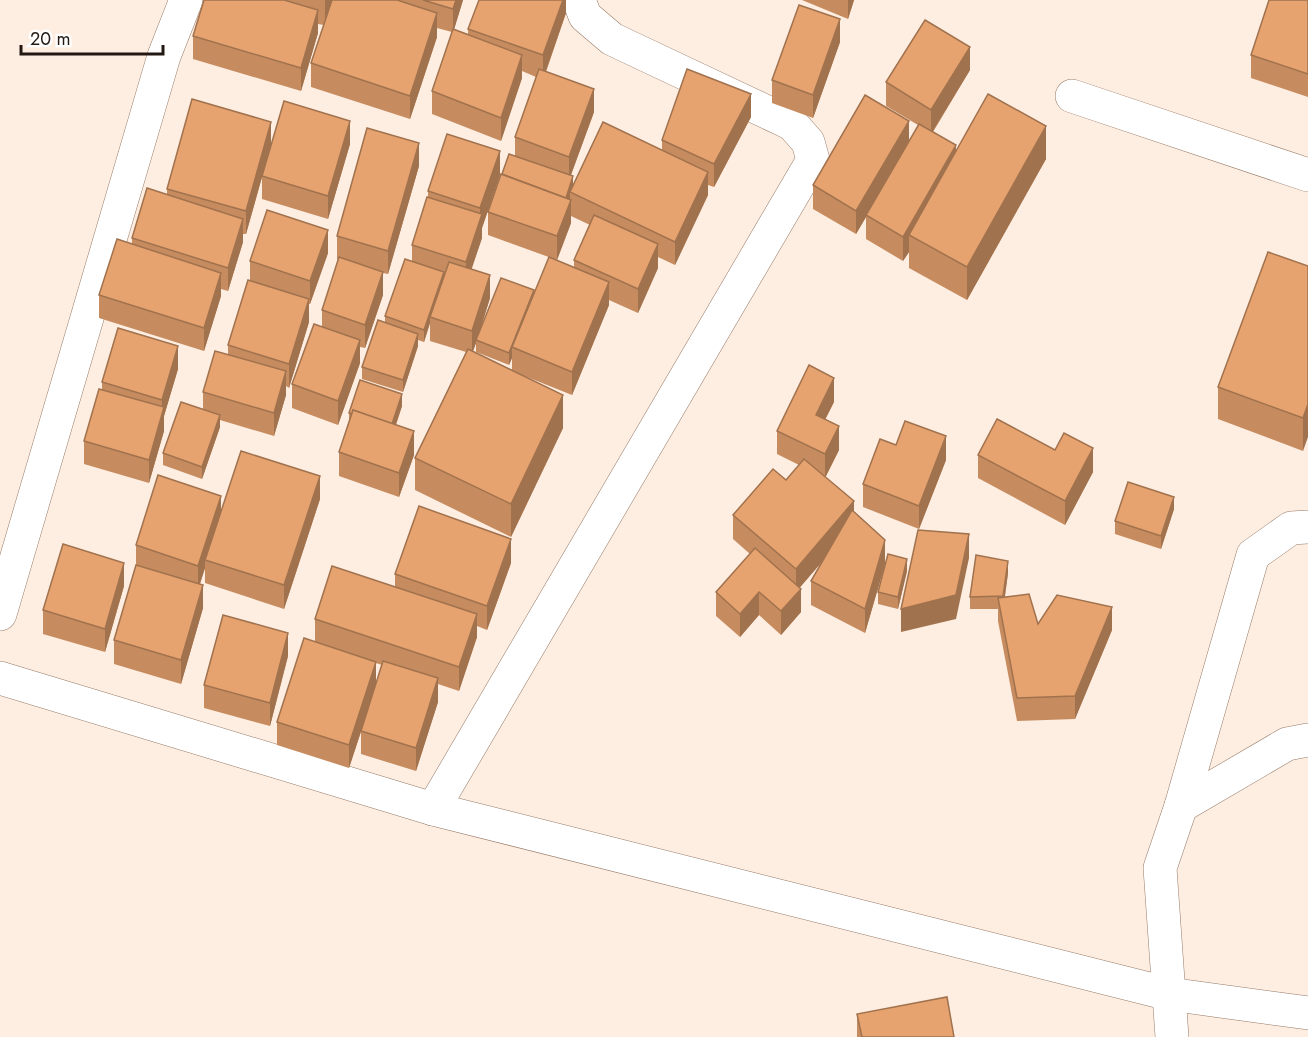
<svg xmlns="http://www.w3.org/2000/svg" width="1308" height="1037" font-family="Jost,sans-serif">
	<rect width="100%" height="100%" fill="#feede1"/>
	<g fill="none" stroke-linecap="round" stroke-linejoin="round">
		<defs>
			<g id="minor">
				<path d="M1072 96 1308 175"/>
				<path d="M0 614 164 56 186 0"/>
				<path d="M0 678 433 809 1169 994 1308 1013"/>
				<path d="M1181 806 1253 555 1291 528 1308 527"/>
				<path d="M433 809 813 160 808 142 792 124 612 39 585 16 579 0"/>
				<path d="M1172 1037 1160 868 1181 806 1287 744 1308 740"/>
			</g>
		</defs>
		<use href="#minor" stroke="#967c69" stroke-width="34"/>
		<use href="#minor" stroke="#fff" stroke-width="33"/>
	</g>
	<g fill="#c68c5f" fill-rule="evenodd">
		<path d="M204 0H463L454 29 468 34V29L566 0V13L546 72 594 112 571 175 573 185 662 150V140L751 117 714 187 708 185V195L675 265 658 257V268L638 313 609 300V305L572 395 522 375 563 428 511 537 415 490V458L466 352 430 341V323L424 342 418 340V346L403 392 362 379V367L385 323V316L412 261V245L428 198V191L500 175 482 228V238L471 269 490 298 481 327 574 267V260L590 225 571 216V223L557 260 488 235V212L515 156V137L536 77 522 71V78L501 141 432 114V91L452 32 437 28V37L410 119 311 87V63L324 25 318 24V33L301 91 193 59V36ZM476 343V352L509 365 512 358V370L473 351Z"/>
		<path d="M802 0H854L848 19Z"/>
		<path d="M1308 0V97L1251 78V55Z"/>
		<path d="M840 42 813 118 772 103V80Z"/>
		<path d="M970 70 933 132 956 150 1046 159 967 300 909 268V252L903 261 866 239V217L856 234 813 209V185L909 141 918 125 886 106V82Z"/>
		<path d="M350 144 328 219 262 199V177L246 234H243V242L228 291 221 289V296L204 351 99 318V295L132 244V238L167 194V189L271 145Z"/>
		<path d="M419 166 388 274 383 273V295L365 348 360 347V363L338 425 292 408V384L322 327V310L339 260 337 259V236Z"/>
		<path d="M328 253 310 304H309V322L289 388 286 386V395L274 436 220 420V427L202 479 163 465V453L203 409V392L228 355V345L250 281V261Z"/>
		<path d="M1308 266 1303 451 1218 419V387Z"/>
		<path d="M178 369 164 416V431L149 483 84 464V441L102 390V382Z"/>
		<path d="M834 402 825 419 839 450 825 478 854 512 885 564 865 633 811 605V581L823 560 799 588 801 612 781 635 759 615 740 637 716 616V592L750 554 733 539V515L786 480 799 465 777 454V431Z"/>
		<path d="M402 406 396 425 414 455 399 497 339 476V452L349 421V413Z"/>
		<path d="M896 445 946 460 919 529 863 507V484Z"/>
		<path d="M978 455 1093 472 1065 525 978 478Z"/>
		<path d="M320 499 284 609 205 583V568L200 584 203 608 181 684 114 664V640L136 567V545L221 512Z"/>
		<path d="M1174 509 1161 549 1115 534V521Z"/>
		<path d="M511 563 487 630 477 626V637L459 691 438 684V702L416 771 361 754V732L349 768 277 745V722L315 642V619L395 586V574ZM376 663 382 665 376 684Z"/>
		<path d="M907 571 898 609 878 604V592Z"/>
		<path d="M1008 573 1005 597 1038 624 1112 630 1075 719 1017 721 998 621V609H970V597Z"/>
		<path d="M124 586 105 652 43 634V610Z"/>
		<path d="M288 656 270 726 204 708V685Z"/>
		<path d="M857 1014 954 1037H857Z"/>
	</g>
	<g fill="#a1724e">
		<path d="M325 0H332L325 25Z"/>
		<path d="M456 0H463L453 33V9Z"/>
		<path d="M563 0H566V13L543 79V55Z"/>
		<path d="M848 0H854L848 19Z"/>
		<path d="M318 10V33L301 91V68Z"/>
		<path d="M437 13V37L410 119V96Z"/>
		<path d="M840 19V42L813 118V95Z"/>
		<path d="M970 47V70L931 134V110Z"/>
		<path d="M522 55V78L501 141V118Z"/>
		<path d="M594 89V112L569 180V157Z"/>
		<path d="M751 94V117L714 187V164Z"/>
		<path d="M350 121V144L328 219V196Z"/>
		<path d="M909 121V144L866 215V217L856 234V211Z"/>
		<path d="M271 122V145L246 234V211Z"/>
		<path d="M1046 126V159L967 300V267Z"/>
		<path d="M419 143V166L388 274V251Z"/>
		<path d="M956 145V169L909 235V252L903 261V237Z"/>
		<path d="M500 151V175L482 228V238L466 286V262L480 218V208Z"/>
		<path d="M708 172V195L675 265V242Z"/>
		<path d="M573 176V188L570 192V198L564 214V201Z"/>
		<path d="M571 200V223L557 260V236Z"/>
		<path d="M243 219V242L228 291V268Z"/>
		<path d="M328 230V253L310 304V281Z"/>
		<path d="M658 244V268L638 313V289Z"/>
		<path d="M383 272V295L365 348V325Z"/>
		<path d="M444 272V284L430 317V323L424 342V330Z"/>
		<path d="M221 273V296L204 351V328Z"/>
		<path d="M490 275V298L477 340H476V343L472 354V331Z"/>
		<path d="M609 282V305L572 395V372Z"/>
		<path d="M534 290V303L512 347V358L509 365V353Z"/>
		<path d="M309 299V322L289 388V364Z"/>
		<path d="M418 334V346L403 392V380Z"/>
		<path d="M360 340V363L338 425V401Z"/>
		<path d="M178 346V369L164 416V431L149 483V460L162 415V400Z"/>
		<path d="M286 371V395L274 436V413Z"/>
		<path d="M834 378V402L816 438V415Z"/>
		<path d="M402 394V406L391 439V426Z"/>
		<path d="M563 395V428L511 537V504Z"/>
		<path d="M1308 404V437L1303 451V418Z"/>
		<path d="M220 415V427L202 479V467Z"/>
		<path d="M839 426V450L825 478V454Z"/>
		<path d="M414 431V455L399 497V473Z"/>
		<path d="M946 436V460L919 529V506Z"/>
		<path d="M1093 448V472L1065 525V501Z"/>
		<path d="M320 476V499L284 609V585Z"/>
		<path d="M221 496V519L205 560V568L198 589V566Z"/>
		<path d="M1174 497V509L1161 549V536Z"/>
		<path d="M854 501V525L796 592V569Z"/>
		<path d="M969 534V558L956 619 901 632V609Z"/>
		<path d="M511 539V563L487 630V606Z"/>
		<path d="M885 540V564L865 633V609Z"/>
		<path d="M907 559V571L898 609V597Z"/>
		<path d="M1008 561V573L1003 608V596Z"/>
		<path d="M124 563V586L105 652V629Z"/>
		<path d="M203 585V608L181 684V660Z"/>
		<path d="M801 589V612L781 635V611Z"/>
		<path d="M759 592V615L740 637V614Z"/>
		<path d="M1112 607V630L1075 719V696Z"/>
		<path d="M477 614V637L459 691V667Z"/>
		<path d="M288 633V656L270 726V703Z"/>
		<path d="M376 662V685L349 768V745Z"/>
		<path d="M438 678V702L416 771V748Z"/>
	</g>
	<g fill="#e6a36f" stroke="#a1724e" stroke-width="1.5">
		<path d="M204 0H284L318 10 301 68 193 36Z"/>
		<path d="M332 0H397L437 13 410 96 311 63Z"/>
		<path d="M423 0H456L453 9Z"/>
		<path d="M479 0H563L543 55 468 29Z"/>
		<path d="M1269 0H1308V74L1251 55Z"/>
		<path d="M799 5 840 19 813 95 772 80Z"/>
		<path d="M925 20 970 47 931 110 886 82Z"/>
		<path d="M453 29 522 55 501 118 432 91Z"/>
		<path d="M539 69 594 89 569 157 515 137Z"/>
		<path d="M687 69 751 94 714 164 662 140Z"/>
		<path d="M988 94 1046 126 967 267 909 235Z"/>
		<path d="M865 95 909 121 856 211 813 185Z"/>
		<path d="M192 99 271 122 246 211 167 189Z"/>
		<path d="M284 101 350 121 328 196 262 176Z"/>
		<path d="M603 122 708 172 675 242 570 192Z"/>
		<path d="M919 124 956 145 903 237 866 215Z"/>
		<path d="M367 128 419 143 388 251 337 236Z"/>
		<path d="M447 134 500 151 480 208 428 191Z"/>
		<path d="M509 154 573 176 566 198 502 174Z"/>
		<path d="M501 174 571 200 557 236 488 212Z"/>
		<path d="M147 188 243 219 228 268 132 238Z"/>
		<path d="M427 197 482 214 466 262 412 245Z"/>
		<path d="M267 210 328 230 310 281 250 261Z"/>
		<path d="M594 215 658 244 638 289 574 260Z"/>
		<path d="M117 239 221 273 204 328 99 295Z"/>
		<path d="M1268 252 1308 266V404L1303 418 1218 387Z"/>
		<path d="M339 257 383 272 365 325 322 310Z"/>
		<path d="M549 257 609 282 572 372 512 347Z"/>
		<path d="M405 259 444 272 424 330 385 316Z"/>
		<path d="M449 262 490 275 472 331 430 317Z"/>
		<path d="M501 278 534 290 509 353 476 340Z"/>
		<path d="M248 280 309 299 289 364 228 345Z"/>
		<path d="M378 320 418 334 403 380 362 367Z"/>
		<path d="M314 324 360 340 338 401 292 384Z"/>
		<path d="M118 328 178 346 162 400 102 382Z"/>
		<path d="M468 349 563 395 511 504 415 458Z"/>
		<path d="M215 351 286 371 274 413 203 392Z"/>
		<path d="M809 365 834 378 816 415 839 426 825 454 777 431Z"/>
		<path d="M360 380 402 394 392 424 353 410 352 414 349 413Z"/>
		<path d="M99 389 164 407 149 460 84 441Z"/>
		<path d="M181 402 220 415 202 467 163 453Z"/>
		<path d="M353 410 414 431 399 473 339 452Z"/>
		<path d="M997 419 1055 450 1064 433 1093 448 1065 501 978 455Z"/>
		<path d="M905 421 946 436 919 506 863 484 880 439 896 445Z"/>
		<path d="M241 451 320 476 284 585 205 560Z"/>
		<path d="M804 459 854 501 796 569 733 515 773 469 786 480Z"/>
		<path d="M158 475 221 496 198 566 136 545Z"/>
		<path d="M1128 482 1174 497 1161 536 1115 521Z"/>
		<path d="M419 506 511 539 487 606 395 574Z"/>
		<path d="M852 510 885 540 865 609 811 581Z"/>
		<path d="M918 530 969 534 956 595 901 609Z"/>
		<path d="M63 544 124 563 105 629 43 610Z"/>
		<path d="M755 548 801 589 781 611 759 592 740 614 716 592Z"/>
		<path d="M888 554 907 559 898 597 878 592Z"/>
		<path d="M976 555 1008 561 1003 596 970 597Z"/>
		<path d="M136 565 203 585 181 660 114 640Z"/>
		<path d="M332 566 477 614 459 667 315 619Z"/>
		<path d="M1029 594 1038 624 1057 595 1112 607 1075 696 1017 698 998 598Z"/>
		<path d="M223 615 288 633 270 703 204 685Z"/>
		<path d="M304 638 376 662 349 745 277 722Z"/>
		<path d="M383 661 438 678 416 748 361 731Z"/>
		<path d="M947 997 954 1037H862L857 1014Z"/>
	</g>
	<path d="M21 45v9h142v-9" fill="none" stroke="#231912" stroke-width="3"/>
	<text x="30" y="45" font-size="18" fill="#231912" stroke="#ffffff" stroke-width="4.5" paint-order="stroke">20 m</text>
</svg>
